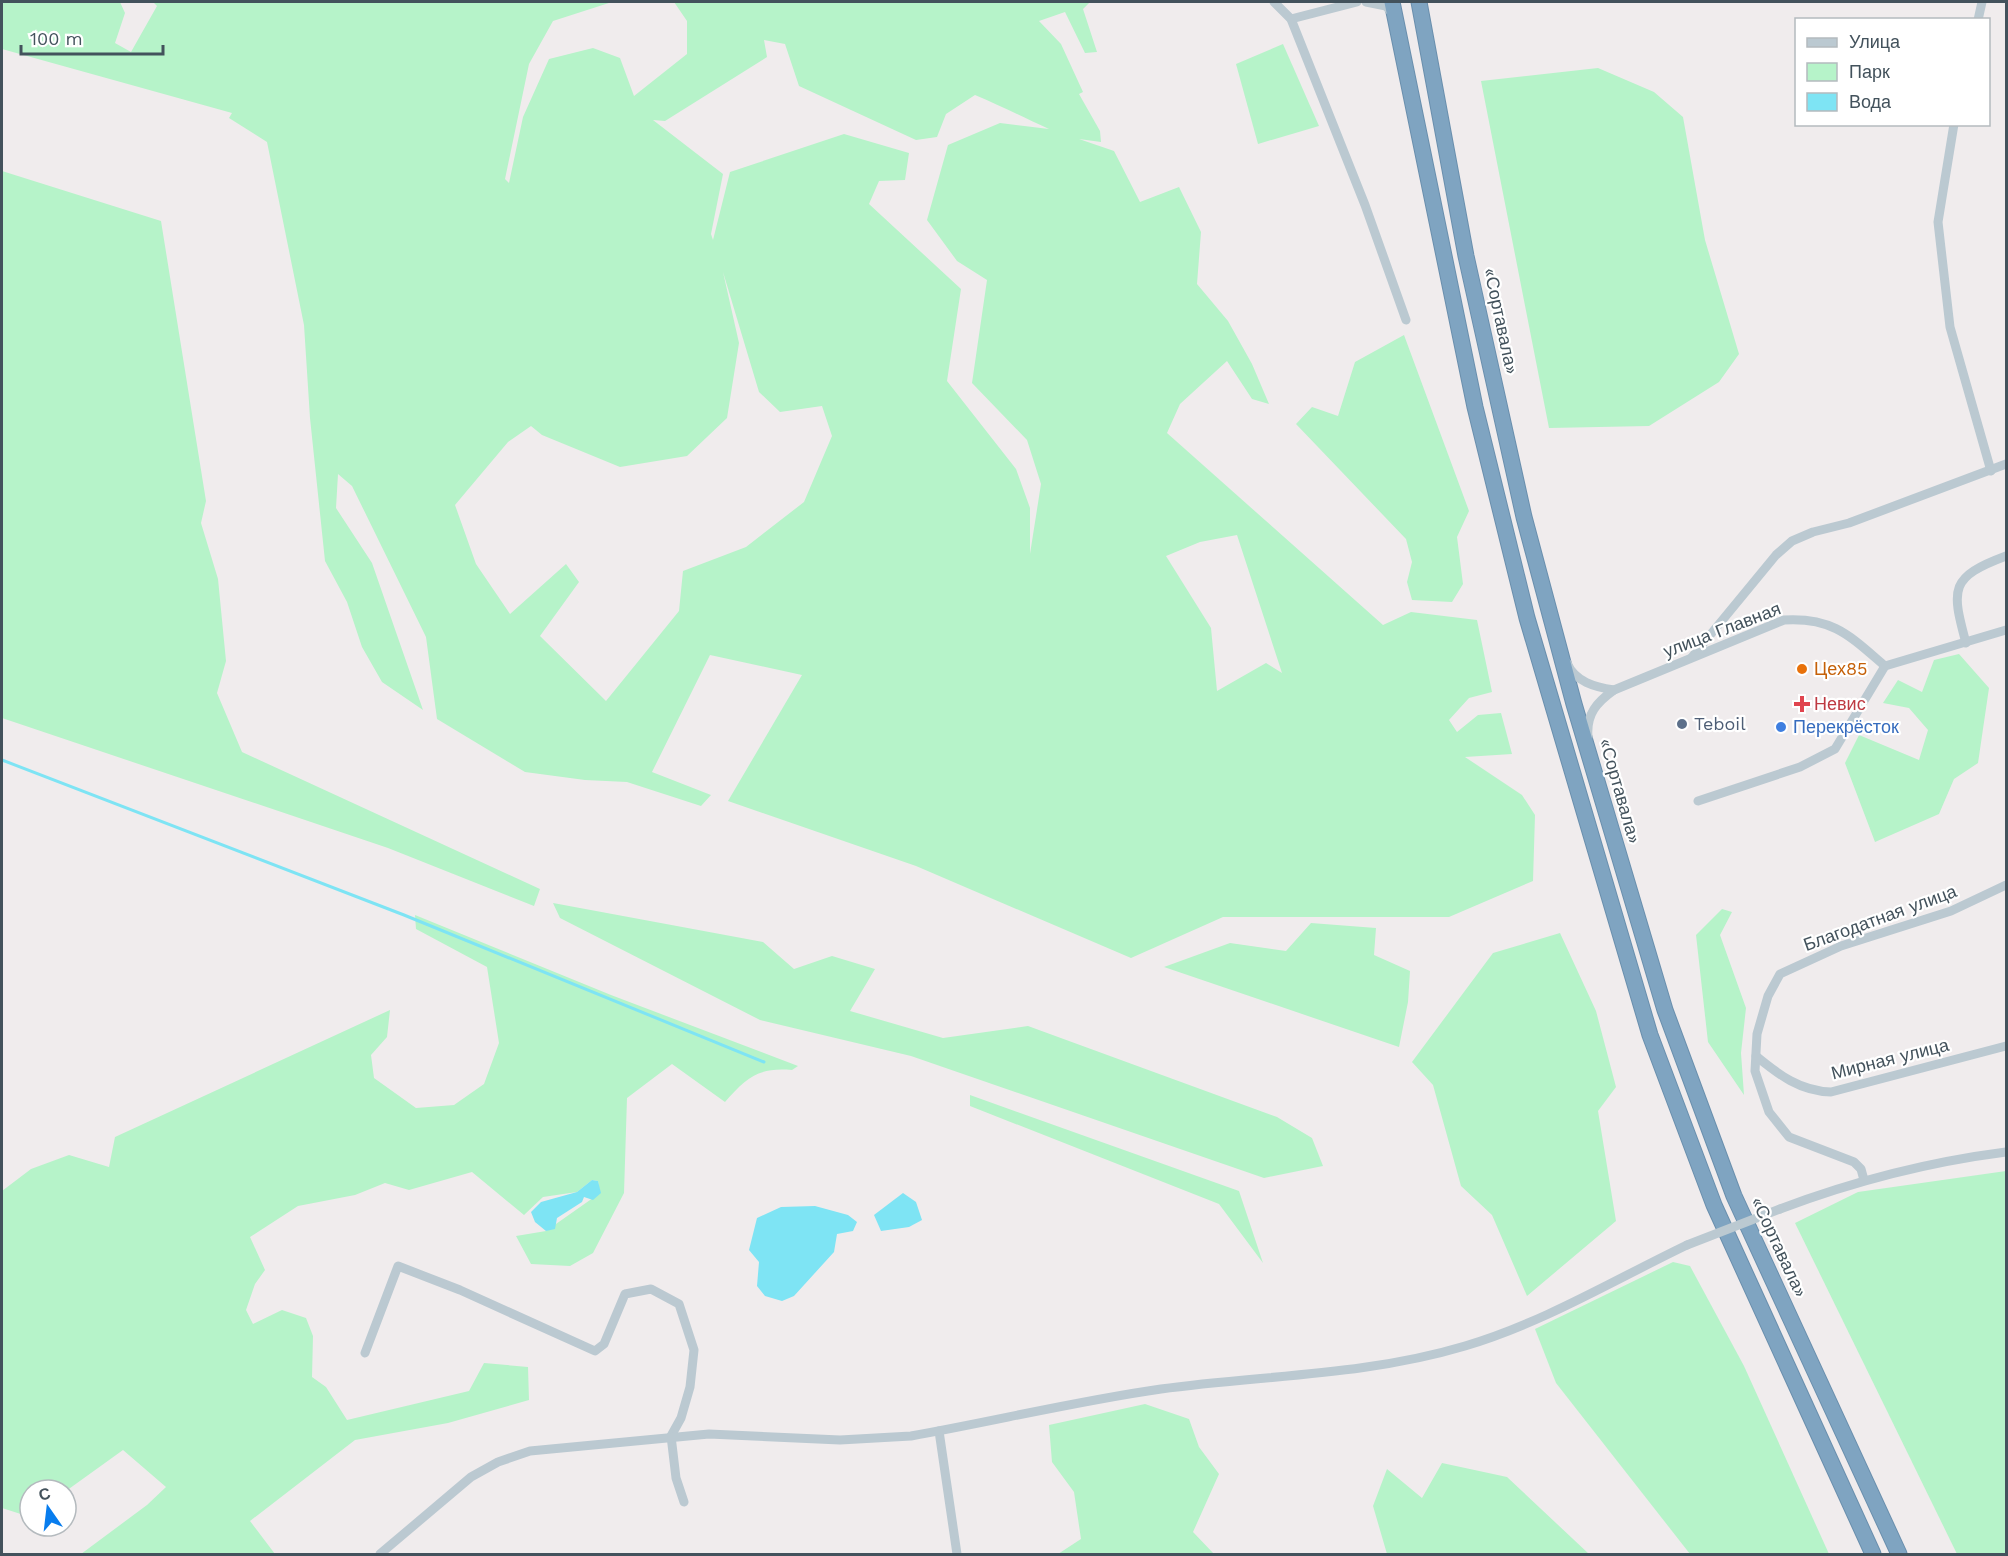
<svg xmlns="http://www.w3.org/2000/svg" width="2008" height="1556" font-family="'Work Sans',sans-serif">
	<rect width="100%" height="100%" fill="#f0eced"/>
	<g fill="#b6f3c9" fill-rule="evenodd">
		<path d="M2 2H120L125 13 115 43 131 52 157 6 153 2H612L553 21 529 64 505 179 509 183 523 117 549 59 593 48 620 58 634 96 687 54V21L674 2H1090L1083 9 1097 52 1085 53 1065 12 1039 21 1061 44 1083 92 1079 94 1100 131 1101 142 1079 139 1114 151 1140 202 1179 187 1201 232 1197 284 1228 321 1252 364 1269 404 1252 399 1227 361 1180 404 1167 433 1383 625 1411 612 1477 620 1492 692 1469 698 1449 720 1457 732 1478 715 1501 713 1512 754 1465 757 1522 795 1535 815 1533 881 1449 917H1223L1131 958 916 866 728 801 802 675 710 655 652 772 711 795 701 806 627 782 585 780 525 772 437 719 426 637 352 486 338 474 336 508 372 563 423 710 382 682 362 647 347 602 325 561 310 418 304 325 267 142 229 118 232 113 2 49ZM764 40 785 44 799 86 916 140 937 137 946 114 975 95C1001 106 1023 117 1049 129L1000 123 948 145 927 220 957 261 987 280 972 383 1027 440 1041 484 1030 554V508L1016 469 947 381 961 289 869 204 879 181 905 180 909 153 844 134 730 172 713 240 711 234 723 174 653 120 665 121 767 57ZM723 272 759 392 780 412 822 406 832 436 804 502 746 547 683 571 679 611 606 701 540 636 579 582 566 564 510 614 476 564 455 505 508 442 531 426 542 435 620 467 687 456 727 418 739 343ZM1237 535 1282 673 1266 663 1217 691 1211 628 1166 556 1200 542Z"/>
		<path d="M1283 44 1319 126 1258 144 1236 64Z"/>
		<path d="M1598 68 1654 92 1683 117 1705 240 1739 354 1719 382 1649 426 1549 428 1481 81Z"/>
		<path d="M2 171 161 221 206 501 201 523 218 579 226 661 217 693 242 752 540 889 534 906 388 848 2 718Z"/>
		<path d="M1404 335 1469 511 1457 537 1463 584 1452 602 1412 600 1407 582 1412 562 1406 539 1296 424 1312 407 1338 416 1355 362Z"/>
		<path d="M1959 654 1989 688 1978 763 1954 779 1939 814 1875 842 1845 763 1859 735 1919 760 1928 730 1909 708 1883 703 1898 680 1922 692 1934 660Z"/>
		<path d="M553 903 763 942 794 969 832 956 875 969 850 1011 943 1038 1028 1026 1277 1117 1312 1138 1323 1166 1264 1178 911 1056 760 1020 560 918Z"/>
		<path d="M1722 909 1732 912 1720 935 1746 1008 1741 1053 1744 1095 1708 1042 1696 935Z"/>
		<path d="M415 915 611 995 798 1066 792 1070C758 1067 746 1078 725 1102L672 1064 627 1098 624 1193 593 1253 570 1266 531 1264 516 1236 546 1231 600 1193 598 1181 592 1180 577 1192 543 1197 524 1215 472 1172 409 1190 385 1183 355 1195 298 1206 250 1237 265 1270 255 1284 246 1310 253 1324 282 1310 306 1318 313 1336 312 1377 326 1387 347 1420 469 1391 484 1363 528 1367 529 1400 448 1423 355 1440 250 1521 275 1554H81L147 1505 166 1487 123 1450 66 1491 30 1490V1517L2 1508V1191L31 1169 69 1155 109 1167 115 1137 390 1010 387 1037 371 1055 374 1078 416 1108 454 1105 484 1084 499 1043 487 967 416 929Z"/>
		<path d="M1311 923 1376 928 1374 955 1410 971 1408 1002 1399 1047 1164 967 1230 943 1286 951Z"/>
		<path d="M1560 933 1596 1011 1616 1087 1598 1111 1616 1221 1527 1296 1492 1215 1461 1186 1433 1085 1412 1062 1493 953Z"/>
		<path d="M970 1095 1239 1191 1263 1263 1219 1204 970 1106Z"/>
		<path d="M2006 1171V1554H1957L1795 1223 1858 1192Z"/>
		<path d="M1673 1262 1690 1266 1744 1366 1829 1554H1690L1556 1383 1535 1329Z"/>
		<path d="M1145 1404 1189 1419 1199 1447 1219 1474 1193 1532 1214 1554H1058L1081 1539 1074 1492 1052 1462 1049 1425Z"/>
		<path d="M1442 1463 1507 1477 1589 1554H1387L1373 1506 1387 1469 1422 1498Z"/>
	</g>
	<g fill="#7ee4f4">
		<path d="M592 1180 598 1181 601 1193 593 1200 584 1197 582 1202 557 1218 555 1229 546 1231 535 1222 531 1212 541 1202 577 1192Z"/>
		<path d="M903 1193 916 1202 922 1220 909 1227 881 1231 874 1215Z"/>
		<path d="M815 1206 848 1215 857 1222 853 1231 837 1234 834 1252 794 1296 782 1301 765 1296 757 1286 759 1262 749 1250 757 1218 781 1207Z"/>
	</g>
	<g fill="none" stroke-linecap="round" stroke-linejoin="round">
		<path stroke="#7ee4f4" stroke-width="3" d="M2 760 404 915 764 1062"/>
		<defs>
			<g id="highway">
				<path d="M1392 2 1475 407 1527 618 1650 1035 1714 1205 1873 1554"/>
				<path d="M1419 2 1466 256 1524 517 1574 704 1665 1010 1734 1196 1899 1554"/>
			</g>
		</defs>
		<use href="#highway" stroke="#6a8fad" stroke-width="17"/>
		<g stroke="#bbc9d1" stroke-width="9">
			<path d="M1274 2 1291 19 1365 205 1406 320"/>
			<path d="M1366 2 1386 6 1392 13"/>
			<path d="M1291 19 1357 2"/>
			<path d="M1978 20 1982 2"/>
			<path d="M1954 124 1938 222 1950 327 1991 471"/>
			<path d="M1966 643C1951 588 1950 577 2006 556"/>
			<path d="M1692 657 1776 555 1792 541 1813 532 1849 523 2006 464"/>
			<path d="M1567 663C1575 682 1595 687 1614 690"/>
			<path d="M1588 737C1586 714 1597 702 1614 690L1784 620C1833 617 1850 636 1885 666L2006 630"/>
			<path d="M1698 801 1800 767 1835 749 1885 666"/>
			<path d="M1756 1056C1779 1075 1800 1091 1831 1092L2006 1046"/>
			<path d="M1864 1180 1861 1169 1854 1162 1789 1137 1769 1112 1755 1071 1757 1034 1768 996 1780 974 1841 946 1951 911 2006 885"/>
			<path d="M1780 1209C1854 1181 1928 1162 2006 1152"/>
			<path d="M365 1353 398 1266 460 1290 595 1351 604 1344 625 1294 651 1289 679 1304 694 1350 690 1387 681 1418 671 1436 676 1478 684 1502"/>
			<path d="M939 1431 957 1554"/>
			<path d="M380 1554 471 1477 498 1462 530 1451 709 1434 840 1440 911 1436C995 1421 1077 1401 1161 1389 1262 1375 1365 1376 1465 1346 1543 1323 1614 1280 1687 1245"/>
		</g>
		<use href="#highway" stroke="#7fa4c1" stroke-width="15"/>
		<path stroke="#bbc9d1" stroke-width="9" d="M1687 1245 1780 1209"/>
	</g>
	<circle fill="#e8710a" stroke="#fff" stroke-width="2" cx="1802" cy="669" r="6"/>
	<path fill="#e0444e" stroke="#fff" stroke-width="2" d="M1799 695h6v6h6v6h-6v6h-6v-6h-6v-6h6z"/>
	<circle fill="#5c6f8a" stroke="#fff" stroke-width="2" cx="1682" cy="724" r="6"/>
	<circle fill="#3f7fe0" stroke="#fff" stroke-width="2" cx="1781" cy="727" r="6"/>
	<g text-anchor="middle" stroke-width="4.5" stroke-linejoin="round" paint-order="stroke">
		<g font-size="18" fill="#43525c" stroke="#fff">
			<text transform="translate(1501 321) rotate(78)" y="6">«Сортавала»</text>
			<text transform="translate(1722 630) rotate(-21)" y="6">улица Главная</text>
			<text transform="translate(1620 791) rotate(74)" y="6">«Сортавала»</text>
			<text transform="translate(1880 918) rotate(-20)" y="6">Благодатная улица</text>
			<text transform="translate(1890 1059) rotate(-14)" y="6">Мирная улица</text>
			<text transform="translate(1779 1247) rotate(65)" y="6">«Сортавала»</text>
		</g>
		<g font-size="18" fill="#c56008" stroke="#fff" text-anchor="start">
			<text x="1814" y="675">Цех85</text>
		</g>
		<g font-size="18" fill="#be3a42" stroke="#fff" text-anchor="start">
			<text x="1814" y="710">Невис</text>
		</g>
		<g font-size="18" fill="#4e5e75" stroke="#fff" text-anchor="start">
			<text x="1694" y="730">Teboil</text>
		</g>
		<g font-size="18" fill="#366cbe" stroke="#fff" text-anchor="start">
			<text x="1793" y="733">Перекрёсток</text>
		</g>
	</g>
	<rect width="2008" height="1556" fill="none" stroke="#43525c" stroke-width="6"/>
	<rect x="1795" y="18" width="195" height="108" fill="#ffffff" stroke="#b4babe" stroke-width="1.5"/>
	<rect x="1807" y="38" width="30" height="9" fill="#bbc9d1" stroke="#b4babe" stroke-width="1.5"/>
	<text x="1849" y="48" font-size="18" fill="#43525c">Улица</text>
	<rect x="1807" y="63" width="30" height="18" fill="#b6f3c9" stroke="#b4babe" stroke-width="1.5"/>
	<text x="1849" y="78" font-size="18" fill="#43525c">Парк</text>
	<rect x="1807" y="93" width="30" height="18" fill="#7ee4f4" stroke="#b4babe" stroke-width="1.5"/>
	<text x="1849" y="108" font-size="18" fill="#43525c">Вода</text>
	<g transform="translate(48 1508) rotate(346)"><circle r="28" fill="#ffffff" stroke="#b4babe" stroke-width="1.5"/>
	<path d="M0-4.5L10 22L0 15L-10 22Z" fill="#087dee"/>
	<text y="-9" font-size="16" font-weight="bold" text-anchor="middle" fill="#43525c">С</text>
	</g>
	<path d="M21 45v9h142v-9" fill="none" stroke="#43525c" stroke-width="3"/>
	<text x="30" y="45" font-size="18" fill="#43525c" stroke="#ffffff" stroke-width="4.5" paint-order="stroke">100 m</text>
</svg>
